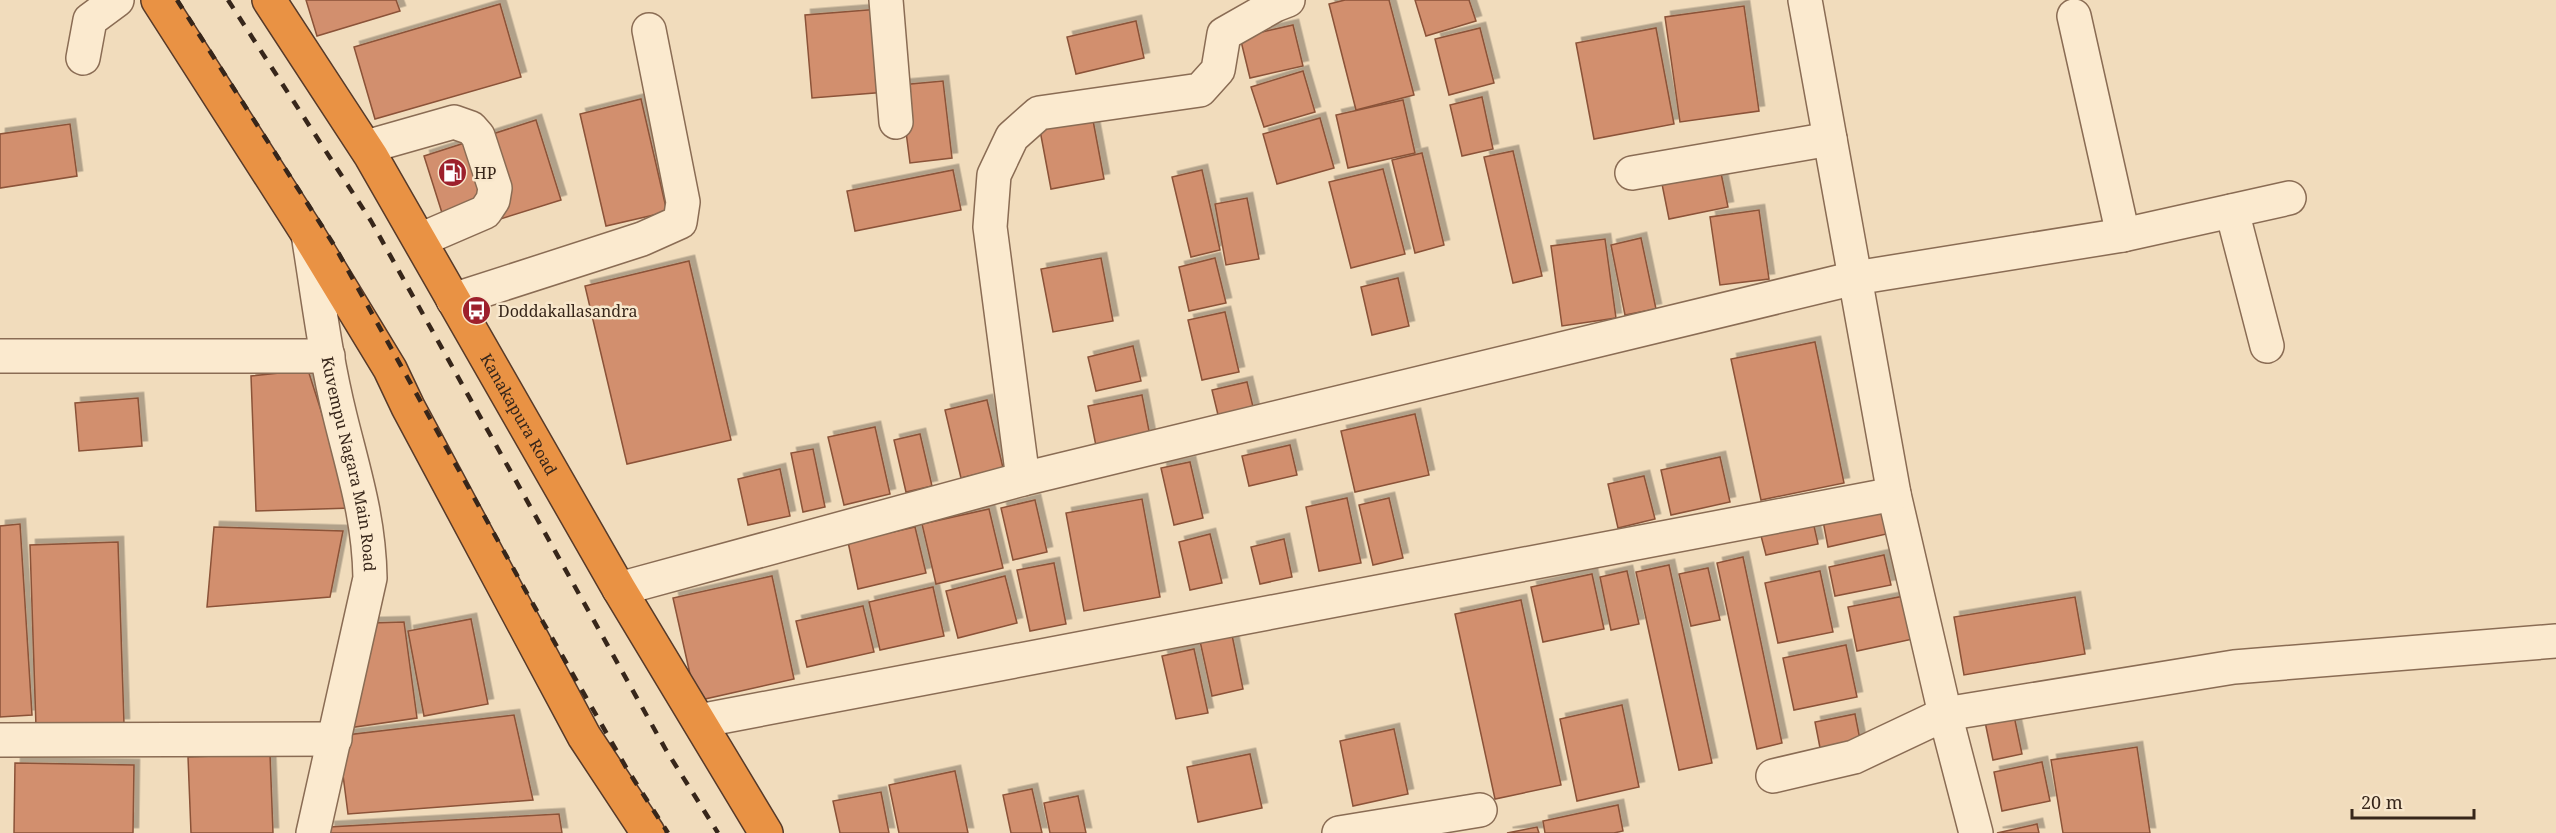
<svg xmlns="http://www.w3.org/2000/svg" width="2556" height="833" font-family="'Noto Serif',serif">
	<defs>
		<filter id="shadow"><feDropShadow dx="5.5" dy="-5.5" stdDeviation="0" flood-color="#0004"/></filter>
	</defs>
	<rect width="100%" height="100%" fill="#f1dcbc"/>
	<g fill="#d28f6e" stroke="#8b5238" stroke-width="1.5" filter="url(#shadow)">
		<path d="M306 0H396L400 11 317 36Z"/>
		<path d="M1345 0H1389L1414 95 1356 110 1329 4Z"/>
		<path d="M1415 0H1469L1476 21 1426 36Z"/>
		<path d="M500 4 521 77 375 119 354 47Z"/>
		<path d="M1744 6 1759 111 1680 122 1665 17Z"/>
		<path d="M880 9 887 92 812 98 805 15Z"/>
		<path d="M1136 21 1144 58 1076 74 1067 37Z"/>
		<path d="M1293 25 1303 66 1250 78 1240 37Z"/>
		<path d="M1480 28 1494 83 1449 95 1435 39Z"/>
		<path d="M1656 28 1674 124 1594 139 1576 43Z"/>
		<path d="M1303 71 1315 112 1264 127 1251 87Z"/>
		<path d="M943 81 952 158 910 163 900 85Z"/>
		<path d="M1482 97 1493 149 1462 156 1450 105Z"/>
		<path d="M641 99 667 212 606 226 580 114Z"/>
		<path d="M1403 100 1415 153 1348 168 1336 115Z"/>
		<path d="M1092 115 1104 179 1051 189 1039 125Z"/>
		<path d="M1320 118 1334 168 1277 184 1263 134Z"/>
		<path d="M536 120 561 200 449 235 424 156Z"/>
		<path d="M70 124 77 176 0 188V134Z"/>
		<path d="M1513 151 1542 276 1513 283 1484 157Z"/>
		<path d="M1422 153 1444 245 1415 253 1392 160Z"/>
		<path d="M1383 169 1405 254 1351 268 1329 182Z"/>
		<path d="M953 170 961 210 855 231 847 191Z"/>
		<path d="M1202 170 1220 250 1191 257 1172 177Z"/>
		<path d="M1721 173 1728 207 1669 219 1662 184Z"/>
		<path d="M1247 198 1259 259 1226 265 1215 204Z"/>
		<path d="M1759 210 1769 279 1720 285 1710 217Z"/>
		<path d="M1641 238 1656 309 1625 315 1611 245Z"/>
		<path d="M1605 239 1616 318 1562 326 1551 246Z"/>
		<path d="M1101 258 1113 321 1053 332 1041 269Z"/>
		<path d="M1215 258 1226 303 1189 311 1179 267Z"/>
		<path d="M689 261 731 440 627 464 585 286Z"/>
		<path d="M1398 278 1409 326 1372 335 1361 287Z"/>
		<path d="M1225 312 1239 372 1202 380 1188 320Z"/>
		<path d="M1815 342 1844 483 1761 500 1731 359Z"/>
		<path d="M1133 346 1141 381 1096 391 1088 357Z"/>
		<path d="M308 370 352 508 256 511 251 376Z"/>
		<path d="M1247 382 1255 415 1220 423 1212 390Z"/>
		<path d="M1142 395 1150 436 1096 446 1088 406Z"/>
		<path d="M138 398 142 446 79 451 75 403Z"/>
		<path d="M987 400 1003 468 961 478 945 410Z"/>
		<path d="M1415 414 1429 475 1355 492 1341 431Z"/>
		<path d="M875 427 890 494 844 505 828 437Z"/>
		<path d="M920 434 932 486 906 492 894 440Z"/>
		<path d="M1290 445 1297 475 1249 486 1242 456Z"/>
		<path d="M813 449 825 507 803 512 791 453Z"/>
		<path d="M1720 457 1730 502 1671 515 1661 470Z"/>
		<path d="M1190 462 1203 518 1174 525 1161 468Z"/>
		<path d="M780 469 790 516 748 525 738 479Z"/>
		<path d="M1644 476 1655 519 1618 528 1608 484Z"/>
		<path d="M1347 498 1361 563 1319 571 1306 507Z"/>
		<path d="M1389 498 1403 558 1373 565 1359 505Z"/>
		<path d="M1142 499 1160 597 1084 611 1066 513Z"/>
		<path d="M1035 500 1047 552 1013 560 1001 508Z"/>
		<path d="M1886 508 1891 533 1828 547 1823 521Z"/>
		<path d="M989 509 1003 568 936 584 922 524Z"/>
		<path d="M1812 517 1818 544 1766 555 1759 528Z"/>
		<path d="M20 524 32 715 0 717V526Z"/>
		<path d="M214 527 343 531 330 597 207 607Z"/>
		<path d="M915 527 926 573 858 589 848 542Z"/>
		<path d="M1210 534 1222 583 1190 590 1179 542Z"/>
		<path d="M1284 539 1292 577 1260 584 1251 547Z"/>
		<path d="M118 542 124 724 36 727 30 545Z"/>
		<path d="M1884 555 1891 585 1835 596 1829 567Z"/>
		<path d="M1743 557 1782 743 1757 749 1717 563Z"/>
		<path d="M1054 563 1066 624 1030 631 1017 570Z"/>
		<path d="M1669 565 1712 763 1679 770 1636 572Z"/>
		<path d="M1708 568 1720 620 1691 626 1679 574Z"/>
		<path d="M1627 571 1639 624 1611 630 1600 577Z"/>
		<path d="M1820 571 1833 632 1778 643 1765 583Z"/>
		<path d="M1592 574 1604 629 1543 642 1531 587Z"/>
		<path d="M772 576 794 679 696 701 673 598Z"/>
		<path d="M1005 576 1017 623 958 638 946 591Z"/>
		<path d="M933 587 944 636 880 650 869 602Z"/>
		<path d="M1904 596 1913 639 1857 651 1848 607Z"/>
		<path d="M2075 597 2085 654 1964 675 1954 617Z"/>
		<path d="M1521 600 1561 785 1495 799 1455 614Z"/>
		<path d="M863 606 874 652 807 667 796 621Z"/>
		<path d="M471 619 488 704 424 716 408 631Z"/>
		<path d="M404 622 417 718 348 728 371 623Z"/>
		<path d="M1232 635 1243 689 1212 696 1200 641Z"/>
		<path d="M1846 645 1857 697 1794 710 1783 658Z"/>
		<path d="M1194 649 1208 713 1176 719 1162 656Z"/>
		<path d="M1622 705 1639 787 1577 801 1560 719Z"/>
		<path d="M2013 711 2022 754 1993 760 1984 717Z"/>
		<path d="M1855 714 1862 750 1822 758 1815 722Z"/>
		<path d="M514 715 533 800 348 814 338 736Z"/>
		<path d="M1394 729 1408 794 1353 806 1340 741Z"/>
		<path d="M2137 747 2150 833H2063L2051 760Z"/>
		<path d="M270 754 273 833H191L188 757Z"/>
		<path d="M1250 754 1262 808 1198 822 1187 767Z"/>
		<path d="M2042 762 2050 801 2002 811 1994 772Z"/>
		<path d="M15 763 134 765 133 833H14Z"/>
		<path d="M955 771 968 833H899L889 785Z"/>
		<path d="M1032 789 1042 833H1011L1003 795Z"/>
		<path d="M881 792 889 833H840L833 801Z"/>
		<path d="M1078 796 1086 833H1050L1044 803Z"/>
		<path d="M1618 805 1623 831 1614 833H1545L1543 821Z"/>
		<path d="M559 814 562 833H330L329 827Z"/>
		<path d="M2037 824 2039 833H1997Z"/>
		<path d="M1537 827 1539 833H1507Z"/>
	</g>
	<g fill="none" stroke-linecap="round" stroke-linejoin="round">
		<defs>
			<g id="minor">
				<path d="M886 0 896 122"/>
				<path d="M1805 0 1894 494 1945 714 1976 833"/>
				<path d="M2074 16 2123 235"/>
				<path d="M83 58 90 20 117 0"/>
				<path d="M366 147 454 122 471 128 478 136 495 188 493 200 485 212 420 240"/>
				<path d="M1632 173 1830 139"/>
				<path d="M2232 211 2267 346"/>
				<path id="s1" d="M308 234C318 295 325 356 340 416 354 473 369 518 370 578L313 833"/>
				<path d="M453 300 642 239 680 222 683 202 649 30"/>
				<path d="M0 356H328"/>
				<path d="M1023 479 990 227 994 175 1012 137 1039 113 1200 90 1218 70 1224 34 1275 5 1288 0"/>
				<path d="M619 589 1023 479 1855 278 2123 235 2289 198"/>
				<path d="M699 721 1894 494"/>
				<path d="M0 740 335 739"/>
				<path d="M1773 776 1854 757 1945 714 2234 667 2556 641"/>
				<path d="M1339 833 1480 810"/>
			</g>
			<g id="highway">
				<path d="M158 0 308 234 390 369 408 407 584 736 648 833"/>
				<path id="s2" d="M269 0 371 156 619 589 766 833"/>
			</g>
		</defs>
		<use href="#minor" stroke="#8a6c54" stroke-width="36"/>
		<use href="#highway" stroke="#573a29" stroke-width="36"/>
		<use href="#minor" stroke="#fbeacf" stroke-width="33"/>
		<use href="#highway" stroke="#e99244" stroke-width="33"/>
		<g stroke="#37261a" stroke-width="4.5" stroke-dasharray="10 10" stroke-linecap="butt">
			<path d="M177 0 334 245 543 622 627 769 668 833"/>
			<path d="M228 0 371 221 666 750 718 833"/>
		</g>
	</g>
	<defs>
		<symbol id="fuel-disc" viewBox="-11 -11 22 22"><circle r="9.5" fill="#9d202c" stroke="#f8e7cc"/><path d="M-5.5-6h7V0h2V4h1.3V-2.5L3-4.5l.8-.8L6-3V5H2.5V1h-1V6h-7ZM-4.2-4.7v3.2H.2V-4.7Z" fill="#fff"/></symbol>
		<symbol id="bus-disc" viewBox="-11 -11 22 22"><circle r="9.5" fill="#9d202c" stroke="#f8e7cc"/><path d="M-5-6H5V4H4V6H2V4H-2V6H-4V4H-5ZM-3.5-4V0h7V-4ZM-3.5 1.2v1.5H-2V1.2ZM2 1.2v1.5H3.5V1.2Z" fill="#fff"/></symbol>
	</defs>
	<g fill-rule="evenodd">
		<use href="#fuel-disc" x="436" y="156" width="33" height="33"/>
		<use href="#bus-disc" x="460" y="294" width="33" height="33"/>
	</g>
	<g text-anchor="middle" stroke-width="5" stroke-linejoin="round" paint-order="stroke">
		<g font-size="16" fill="#37261a" stroke="#f8e7cc" text-anchor="start">
			<text x="474" y="179">HP</text>
			<text x="498" y="317">Doddakallasandra</text>
		</g>
		<g font-size="16" fill="#37261a" stroke="#f8e7cc">
			<text dy="6" stroke="none"><textPath href="#s2" startOffset="484">Kanakapura Road</textPath></text>
			<text dy="6" stroke="none"><textPath href="#s1" startOffset="234">Kuvempu Nagara Main Road</textPath></text>
		</g>
	</g>
	<path d="M2352 809v9h122v-9" fill="none" stroke="#37261a" stroke-width="3"/>
	<text x="2361" y="809" font-size="18" fill="#37261a" stroke="#f8e7cc" stroke-width="4.5" paint-order="stroke">20 m</text>
</svg>
